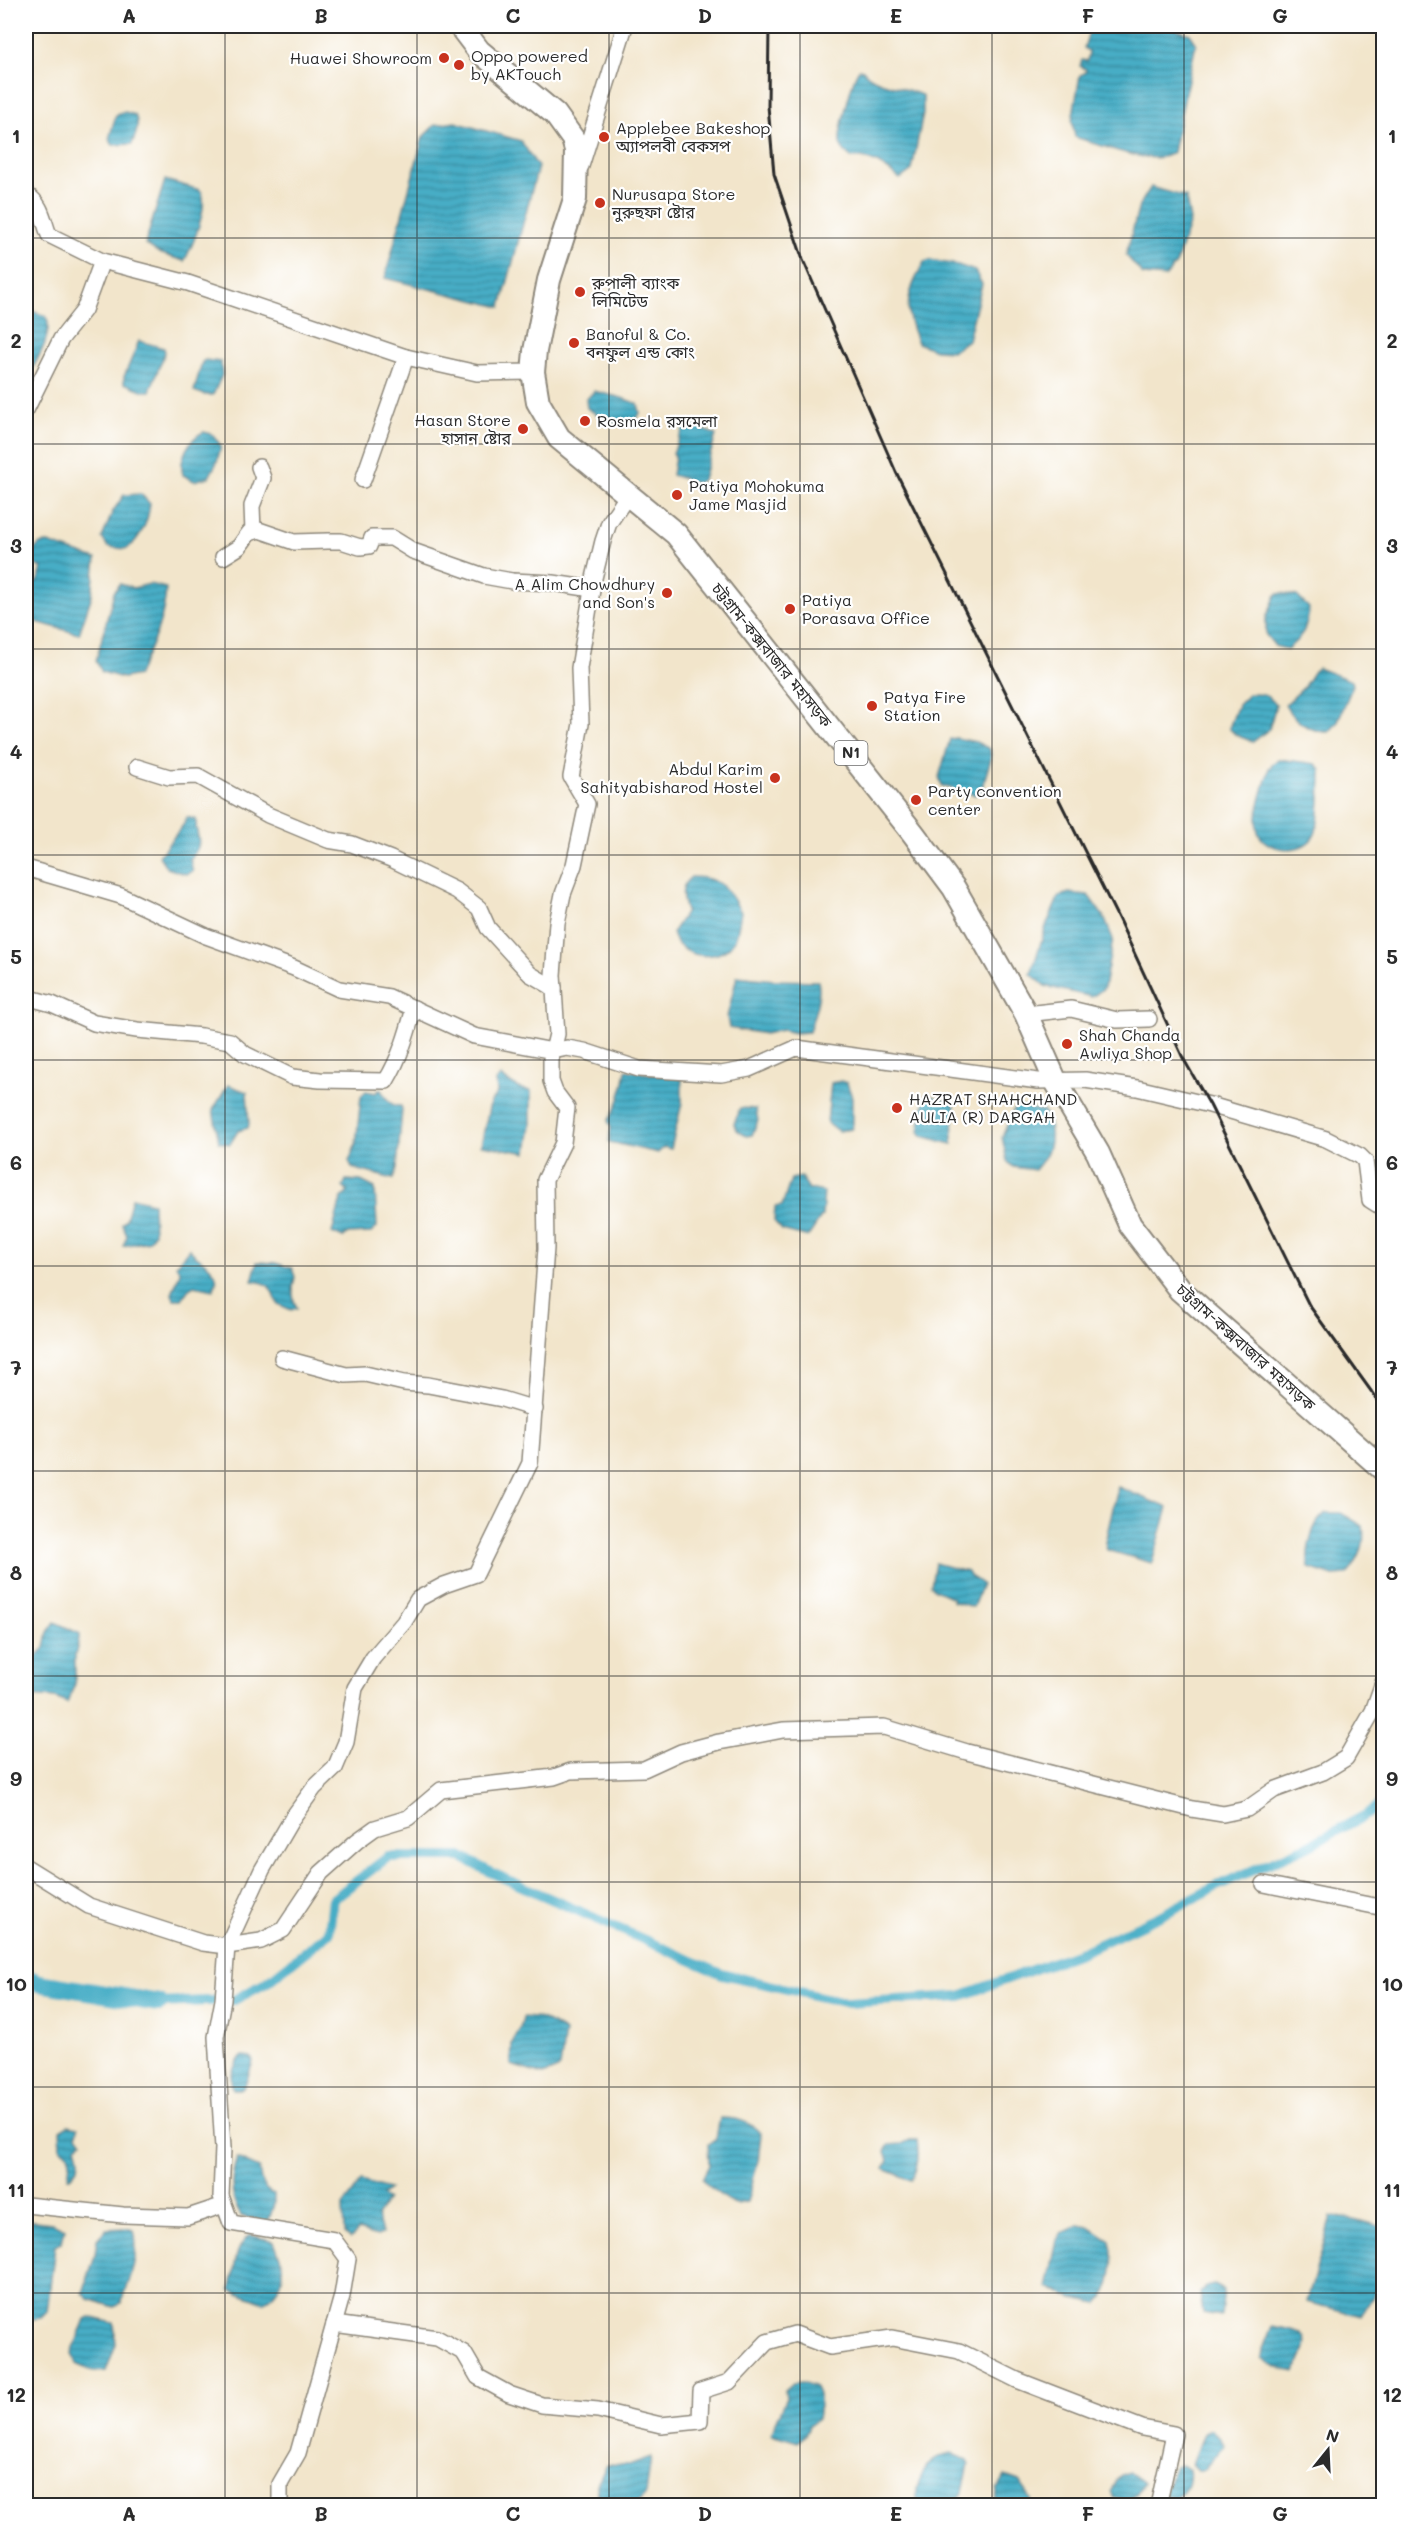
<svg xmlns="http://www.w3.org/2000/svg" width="1409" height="2531" font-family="Mali,'Noto Sans Bengali',sans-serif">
	<defs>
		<pattern id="water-rules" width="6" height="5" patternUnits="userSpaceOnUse" patternTransform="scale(1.5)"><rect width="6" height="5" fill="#47adc6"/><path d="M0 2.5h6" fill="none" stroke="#3b8da1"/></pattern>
	</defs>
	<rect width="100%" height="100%" fill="#fff"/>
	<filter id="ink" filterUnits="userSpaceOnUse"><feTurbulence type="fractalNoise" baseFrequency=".0167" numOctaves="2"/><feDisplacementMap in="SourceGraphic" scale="12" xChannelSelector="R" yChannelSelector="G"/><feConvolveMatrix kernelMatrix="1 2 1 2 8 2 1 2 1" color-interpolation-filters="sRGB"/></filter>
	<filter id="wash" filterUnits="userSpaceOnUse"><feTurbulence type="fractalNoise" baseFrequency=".008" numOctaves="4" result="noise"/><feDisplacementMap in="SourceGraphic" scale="24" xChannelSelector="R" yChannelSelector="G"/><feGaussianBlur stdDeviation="1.35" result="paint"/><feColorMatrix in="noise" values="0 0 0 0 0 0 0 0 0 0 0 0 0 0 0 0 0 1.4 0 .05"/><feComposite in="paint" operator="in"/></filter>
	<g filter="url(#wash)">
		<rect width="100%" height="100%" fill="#f2e5cb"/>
		<g fill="url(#water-rules)" stroke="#396c78" stroke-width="1.5">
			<path d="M1093 26H1163L1190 34 1196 43 1173 152C1157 169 1096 143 1075 137L1072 121 1080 75 1085 73 1086 69 1080 66 1082 60 1087 61 1089 52 1084 48 1089 32 1095 31 1092 28Z"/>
			<path d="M859 69 863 70C872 85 908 87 923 96V113L912 170 900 179C885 167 871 156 851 158 847 153 841 149 840 143 838 133 853 77 859 69Z"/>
			<path d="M125 112 135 115C140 125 136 134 132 144L113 145 109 139 116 115Z"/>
			<path d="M455 122 521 141 538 167 501 307 385 278 423 137 435 125Z"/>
			<path d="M165 180 200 190C211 202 192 248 184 261L159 253 145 244Z"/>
			<path d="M1151 187 1186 197 1190 221 1176 264 1165 277 1143 275 1126 255 1139 206Z"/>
			<path d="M26 197 39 221 26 262Z"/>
			<path d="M930 260 958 265 975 271 982 284 968 340 953 351 935 350 918 343C902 308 907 294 924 262Z"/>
			<path d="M26 309 46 316C55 335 34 364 26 381Z"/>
			<path d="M139 341 164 348 165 352 150 391H144L124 383V377Z"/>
			<path d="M205 360 221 362 222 375 213 395H205L194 391 202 362Z"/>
			<path d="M594 391 622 398 638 404 640 413 635 422 624 426 604 419 587 408 586 400Z"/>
			<path d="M685 425 698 427 716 435 703 479 697 483 672 475 675 456 673 453Z"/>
			<path d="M204 432 213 435 221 446 217 462 209 477 194 481 183 475C178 460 189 438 204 432Z"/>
			<path d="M141 494 150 504C148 522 142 537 127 549L108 547 102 538 113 511 124 495Z"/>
			<path d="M48 543 96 559 92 595 79 634 26 619V586L27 582H38L42 568 33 564 34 550 40 544Z"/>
			<path d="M120 584 133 588 150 584 166 588C165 619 151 647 138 675L123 678 102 672 96 661 114 592Z"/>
			<path d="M1282 593 1297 596 1309 608C1308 627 1302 638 1287 649L1275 646 1266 635V618L1276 595Z"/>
			<path d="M1318 668 1352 681 1353 685 1337 723 1329 732C1311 732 1293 721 1285 705L1303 688 1314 671Z"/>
			<path d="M1249 694C1261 694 1269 694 1276 705L1269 729 1253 742 1236 735 1229 728 1238 705Z"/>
			<path d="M956 738 976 742 990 749 991 759 981 791 975 795 942 786 939 777 950 739Z"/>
			<path d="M1278 759 1316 764 1321 770C1321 784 1320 822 1315 834 1306 855 1265 853 1258 832 1253 818 1264 787 1268 773L1269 768Z"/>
			<path d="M186 817 196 819C195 841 206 839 190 860L193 871 186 874 167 868 159 856 184 824Z"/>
			<path d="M691 877C721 877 727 888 741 912 739 921 738 937 732 944 718 963 678 958 672 933L686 912C682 899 679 886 691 877Z"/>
			<path d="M1069 893 1088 895 1104 917 1113 939 1104 988 1092 997 1045 986 1031 974 1046 926 1059 896Z"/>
			<path d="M737 976 774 980 818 981C822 996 813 1017 809 1032L795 1033 782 1030 765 1034 729 1028 727 1017Z"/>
			<path d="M626 1070 682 1079V1103L671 1149 664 1147 658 1153 609 1142 611 1127 608 1121C617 1109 624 1087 626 1070Z"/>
			<path d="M501 1077 518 1088 531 1091V1125L527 1153 481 1145 490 1103 497 1093 496 1081Z"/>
			<path d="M841 1081 847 1083 852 1097V1129L838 1131 827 1123 831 1083Z"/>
			<path d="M228 1085 247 1092 249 1124 248 1128 238 1131 230 1144 219 1142 213 1110Z"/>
			<path d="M380 1089C387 1098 389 1106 401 1106L402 1110 397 1168 393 1179 352 1168 349 1161 356 1144 361 1096 366 1091 376 1093Z"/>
			<path d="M926 1094 955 1104 952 1144 922 1136 919 1131Z"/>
			<path d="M1015 1106 1044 1111C1055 1135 1052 1151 1035 1170L1013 1167 1007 1161 1002 1137Z"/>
			<path d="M740 1108 756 1109 758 1121 752 1135 746 1136 737 1130 734 1124Z"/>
			<path d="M801 1177 809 1189 824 1192 822 1216 808 1237 782 1230 774 1221 775 1207 782 1206 791 1179Z"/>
			<path d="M346 1180 361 1181 375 1188 377 1227 371 1233 346 1234 343 1238 332 1233 341 1199 348 1192 343 1187Z"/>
			<path d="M132 1198 153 1203 154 1233 149 1241 123 1246 127 1236 122 1224 126 1220Z"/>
			<path d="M189 1249C200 1262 226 1270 213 1290L194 1286 188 1290 182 1299H174L172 1294 180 1272 176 1265Z"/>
			<path d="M257 1262 275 1263 292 1268 295 1277C292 1288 291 1298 297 1308L291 1310 278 1304C269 1288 273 1283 252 1281Z"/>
			<path d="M1118 1487 1168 1508 1152 1563 1107 1550 1105 1542Z"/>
			<path d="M1326 1513H1341L1363 1526C1366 1546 1359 1560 1347 1575L1333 1576 1309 1568C1305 1552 1312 1522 1326 1513Z"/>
			<path d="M935 1563 967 1572C971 1579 978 1579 982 1585L973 1607 952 1601 953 1598 935 1590 931 1585Z"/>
			<path d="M55 1622 80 1634 75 1656V1684L67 1703 55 1698 30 1696 26 1692V1679L32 1673 34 1659 45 1648 48 1632Z"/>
			<path d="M523 2017 544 2019 565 2032 560 2068 543 2075 511 2065 512 2043 520 2029Z"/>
			<path d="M243 2056 251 2057 253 2061 245 2086 242 2089H233C228 2078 234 2063 243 2056Z"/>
			<path d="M720 2118C737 2118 750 2121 761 2134L758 2162 747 2202C743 2202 740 2204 736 2204 728 2203 708 2186 702 2179L709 2165 708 2144 716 2138Z"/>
			<path d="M68 2125 78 2127 77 2136 82 2141 76 2145C80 2159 82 2166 70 2177H68L70 2161 68 2153 61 2149 60 2130Z"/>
			<path d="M910 2140H917C919 2155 919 2166 911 2180L884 2169 888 2160 885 2151 889 2145 902 2144Z"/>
			<path d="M237 2158 259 2168C261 2181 261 2189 274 2194V2204L268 2223 241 2216C230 2198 230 2178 237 2158Z"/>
			<path d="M361 2181 389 2189 382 2196 387 2200C373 2223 377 2208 382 2234L377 2236 359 2230 351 2238 344 2233 343 2206Z"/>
			<path d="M1331 2217H1343L1383 2228V2273L1375 2293 1361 2316 1307 2302Z"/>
			<path d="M26 2220 52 2223 65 2229 62 2242 55 2246 47 2312 41 2318 26 2320Z"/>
			<path d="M1079 2225 1089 2227 1110 2241C1115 2260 1113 2289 1098 2303L1073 2298 1047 2288 1057 2240 1061 2234Z"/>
			<path d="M126 2228 134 2230C140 2254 130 2281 121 2304L114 2307 89 2299 83 2293 95 2255 97 2239 106 2229Z"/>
			<path d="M250 2235 274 2241C285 2269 290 2282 264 2303L230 2290C237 2270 231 2250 250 2235Z"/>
			<path d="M1214 2285 1224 2290 1221 2316 1203 2313 1200 2293 1206 2287Z"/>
			<path d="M89 2317 114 2323 116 2344 106 2371C94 2373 86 2369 76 2364L72 2353 85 2319Z"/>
			<path d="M1272 2326C1312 2332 1312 2338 1295 2372L1275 2367 1262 2358 1263 2349Z"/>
			<path d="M803 2382 814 2386C821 2397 820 2407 818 2419L810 2425 805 2435 798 2442 771 2434 786 2399 785 2390 793 2383Z"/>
			<path d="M1211 2430 1220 2437 1225 2445 1203 2470H1198L1192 2464 1204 2433Z"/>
			<path d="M952 2453 967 2461 969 2465 963 2491 953 2505H919C912 2490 922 2470 935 2459 939 2456 947 2454 952 2453Z"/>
			<path d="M651 2457 646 2494 634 2505H598L597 2485 607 2464 628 2465Z"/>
			<path d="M1180 2465 1189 2469C1191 2483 1187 2490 1176 2498L1164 2496 1173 2468Z"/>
			<path d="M1130 2472 1143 2483C1137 2498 1131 2501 1114 2498L1111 2490C1116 2478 1118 2475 1130 2472Z"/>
			<path d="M1005 2476 1019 2481 1031 2498 1030 2505H996L997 2489Z"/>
		</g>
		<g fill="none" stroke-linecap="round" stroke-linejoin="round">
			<path stroke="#47adc6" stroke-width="10" d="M159 2003 234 2000 266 1983 329 1933 333 1899 388 1857H462L490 1872 722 1974 848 2003 960 1996 1082 1952 1160 1916 1217 1886 1308 1846 1366 1815 1384 1801"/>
			<path stroke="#47adc6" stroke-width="18" d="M26 1978 39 1983 159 2003"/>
		</g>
	</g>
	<g filter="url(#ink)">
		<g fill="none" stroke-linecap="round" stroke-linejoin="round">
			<defs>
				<g id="minor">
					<path d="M581 166 625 26"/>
					<path d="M27 195C42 204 43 220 49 235L102 261"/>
					<path d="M26 410 61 339 84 310 102 261 188 283 406 357 477 373 533 372"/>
					<path d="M363 480 406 357"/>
					<path d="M253 532 252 506 263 478 259 467"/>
					<path d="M223 557 239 547 249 533 259 530 294 542 328 541H341L360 547 369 546 372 538H392L413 551 484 576 512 581 553 583 592 589"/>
					<path d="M137 767 169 777 198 776 268 815 328 840 352 844 391 859 457 891 479 908 488 928 530 974 554 988"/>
					<path d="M26 868 121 896 206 936 294 968 339 989 389 997 474 1036 553 1051 567 1048 584 1051 639 1069 721 1074 749 1069 796 1048 1038 1081 1085 1080 1137 1088 1210 1105 1326 1139 1360 1156 1365 1161 1370 1200 1384 1209"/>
					<path d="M26 997 52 1004 94 1023 137 1030 201 1036 230 1041 245 1054 292 1077 320 1080 386 1081C400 1058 407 1034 414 1008"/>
					<path d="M1026 1014 1071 1009 1117 1020 1149 1019"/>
					<path d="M282 1358 346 1375 365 1374 404 1383 428 1385 502 1399 535 1409"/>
					<path d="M26 1867 89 1906 203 1943 227 1946 261 1941 283 1930 321 1873 357 1841 375 1828 408 1818 441 1790 554 1777 571 1771 644 1769 681 1752 719 1742 783 1730 884 1727 967 1752 1192 1809 1223 1814 1247 1809 1274 1790 1323 1772 1346 1758 1373 1711 1384 1680"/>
					<path d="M1264 1884 1384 1908"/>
					<path d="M26 2205 123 2215 188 2217 224 2205"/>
					<path d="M334 2324 437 2338 464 2353 478 2377 509 2394 542 2405 598 2410 661 2425 700 2421 701 2391 729 2382 767 2342 795 2334 830 2347 892 2338 959 2351 1017 2380 1074 2402 1142 2428 1174 2434 1158 2506"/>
					<path d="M280 2506V2484L298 2453 342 2296 348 2259 334 2240 231 2223 221 2196 223 2148 216 2037 223 2000 227 1946 262 1870 293 1817 314 1788 335 1768 346 1742 355 1688 373 1658 404 1622 418 1599 444 1585 476 1574 530 1463 546 1248 545 1180 563 1143 567 1108 555 1092 551 1081V1059L557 1034 553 975 557 923 563 894 574 865 587 804 571 777 581 724 579 668 594 578 603 541 609 523 628 495"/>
				</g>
				<path id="highway" d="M460 26 479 51 555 114 573 139 576 150 575 199 549 280 535 351 533 372 538 402 559 438 676 534 913 833 954 888 1026 1014 1055 1080 1098 1153 1130 1225 1180 1290 1384 1470"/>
			</defs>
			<use href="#minor" stroke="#8e887b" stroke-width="18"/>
			<use href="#highway" stroke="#8e887b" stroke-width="26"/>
			<use href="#minor" stroke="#fff" stroke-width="15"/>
			<use href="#highway" stroke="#fff" stroke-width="22"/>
			<path stroke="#2b2b2b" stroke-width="3" d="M769 26 768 106 774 174 803 260 896 472 1119 920 1183 1058 1210 1105 1309 1305 1384 1409"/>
		</g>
	</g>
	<path fill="none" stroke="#2b2b2b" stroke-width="1.5" stroke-opacity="0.55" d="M225 26V2506M417 26V2506M609 26V2506M800 26V2506M992 26V2506M1184 26V2506M26 238H1384M26 444H1384M26 649H1384M26 855H1384M26 1060H1384M26 1266H1384M26 1471H1384M26 1676H1384M26 1882H1384M26 2087H1384M26 2293H1384"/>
	<g fill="#c8321e" stroke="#fff" stroke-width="2">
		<circle cx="444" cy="58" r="6"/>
		<circle cx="459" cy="65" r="6"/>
		<circle cx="604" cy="137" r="6"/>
		<circle cx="600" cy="203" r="6"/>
		<circle cx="580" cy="292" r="6"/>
		<circle cx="574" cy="343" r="6"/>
		<circle cx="585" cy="421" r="6"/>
		<circle cx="523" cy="429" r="6"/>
		<circle cx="677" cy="495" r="6"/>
		<circle cx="667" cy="593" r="6"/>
		<circle cx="790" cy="609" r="6"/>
		<circle cx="872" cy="706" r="6"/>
		<circle cx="775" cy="778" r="6"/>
		<circle cx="916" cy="800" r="6"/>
		<circle cx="1067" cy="1044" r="6"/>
		<circle cx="897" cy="1108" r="6"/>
	</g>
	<g text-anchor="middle" stroke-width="4.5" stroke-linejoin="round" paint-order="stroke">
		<rect fill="#fff" stroke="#6b6b6b" stroke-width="1.5" x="834.5" y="741" width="33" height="24" rx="4.5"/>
		<g font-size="15" font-weight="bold" fill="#2b2b2b">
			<text x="851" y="758">N1</text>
		</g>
		<g font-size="16" fill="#2b2b2b" stroke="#fff" text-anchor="start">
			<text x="471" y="62">Oppo powered<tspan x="471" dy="18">by AKTouch</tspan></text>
			<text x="432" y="64" text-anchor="end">Huawei Showroom</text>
			<text x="616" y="134">Applebee Bakeshop<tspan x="616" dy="18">অ্যাপলবী বেকসপ</tspan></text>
			<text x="612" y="200">Nurusapa Store<tspan x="612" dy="18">নুরুছফা ষ্টোর</tspan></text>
			<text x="592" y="289">রুপালী ব্যাংক<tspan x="592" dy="18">লিমিটেড</tspan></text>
			<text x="586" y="340">Banoful &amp; Co.<tspan x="586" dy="18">বনফুল এন্ড কোং</tspan></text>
			<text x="511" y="426" text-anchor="end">Hasan Store<tspan x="511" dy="18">হাসান ষ্টোর</tspan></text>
			<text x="597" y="427">Rosmela রসমেলা</text>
			<text x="689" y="492">Patiya Mohokuma<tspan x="689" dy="18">Jame Masjid</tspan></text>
			<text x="655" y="590" text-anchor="end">A Alim Chowdhury<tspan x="655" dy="18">and Son's</tspan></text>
			<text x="802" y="606">Patiya<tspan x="802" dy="18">Porasava Office</tspan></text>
			<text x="884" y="703">Patya Fire<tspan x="884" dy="18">Station</tspan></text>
			<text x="763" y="775" text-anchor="end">Abdul Karim<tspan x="763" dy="18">Sahityabisharod Hostel</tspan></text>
			<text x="928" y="797">Party convention<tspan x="928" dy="18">center</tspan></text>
			<text x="1079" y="1041">Shah Chanda<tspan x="1079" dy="18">Awliya Shop</tspan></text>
			<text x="909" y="1105">HAZRAT SHAHCHAND<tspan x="909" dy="18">AULIA (R) DARGAH</tspan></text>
		</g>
		<g font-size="16" fill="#2b2b2b" stroke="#fff">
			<text transform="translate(772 655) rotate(51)" y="6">চট্টগ্রাম-কক্সবাজার মহাসড়ক</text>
			<text transform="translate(1246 1347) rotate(42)" y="6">চট্টগ্রাম-কক্সবাজার মহাসড়ক</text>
		</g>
	</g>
	<rect width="1409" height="2531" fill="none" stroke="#fff" stroke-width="66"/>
	<g transform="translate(1328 2450) rotate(18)" stroke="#ffffff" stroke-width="4.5" paint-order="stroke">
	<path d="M0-4.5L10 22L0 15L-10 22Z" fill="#2b2b2b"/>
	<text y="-9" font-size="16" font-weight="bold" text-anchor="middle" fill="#2b2b2b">N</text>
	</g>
	<rect x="33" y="33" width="1343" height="2465" fill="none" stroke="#2b2b2b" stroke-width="2"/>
	<g font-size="20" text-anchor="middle" font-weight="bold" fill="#2b2b2b">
		<text x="129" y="23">A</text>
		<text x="321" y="23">B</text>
		<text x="513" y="23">C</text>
		<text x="705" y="23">D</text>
		<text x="896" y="23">E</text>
		<text x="1088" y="23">F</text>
		<text x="1280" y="23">G</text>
		<text x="16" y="143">1</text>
		<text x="1392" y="143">1</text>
		<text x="16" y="348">2</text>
		<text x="1392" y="348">2</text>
		<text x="16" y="553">3</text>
		<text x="1392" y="553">3</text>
		<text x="16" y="759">4</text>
		<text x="1392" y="759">4</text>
		<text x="16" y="964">5</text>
		<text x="1392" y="964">5</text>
		<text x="16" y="1170">6</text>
		<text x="1392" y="1170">6</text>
		<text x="16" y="1375">7</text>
		<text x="1392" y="1375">7</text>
		<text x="16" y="1580">8</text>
		<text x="1392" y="1580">8</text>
		<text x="16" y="1786">9</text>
		<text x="1392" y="1786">9</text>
		<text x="16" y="1991">10</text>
		<text x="1392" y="1991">10</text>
		<text x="16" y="2197">11</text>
		<text x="1392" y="2197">11</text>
		<text x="16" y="2402">12</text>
		<text x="1392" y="2402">12</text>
		<text x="129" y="2521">A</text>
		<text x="321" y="2521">B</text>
		<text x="513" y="2521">C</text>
		<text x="705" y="2521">D</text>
		<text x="896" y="2521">E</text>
		<text x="1088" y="2521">F</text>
		<text x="1280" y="2521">G</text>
	</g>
</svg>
